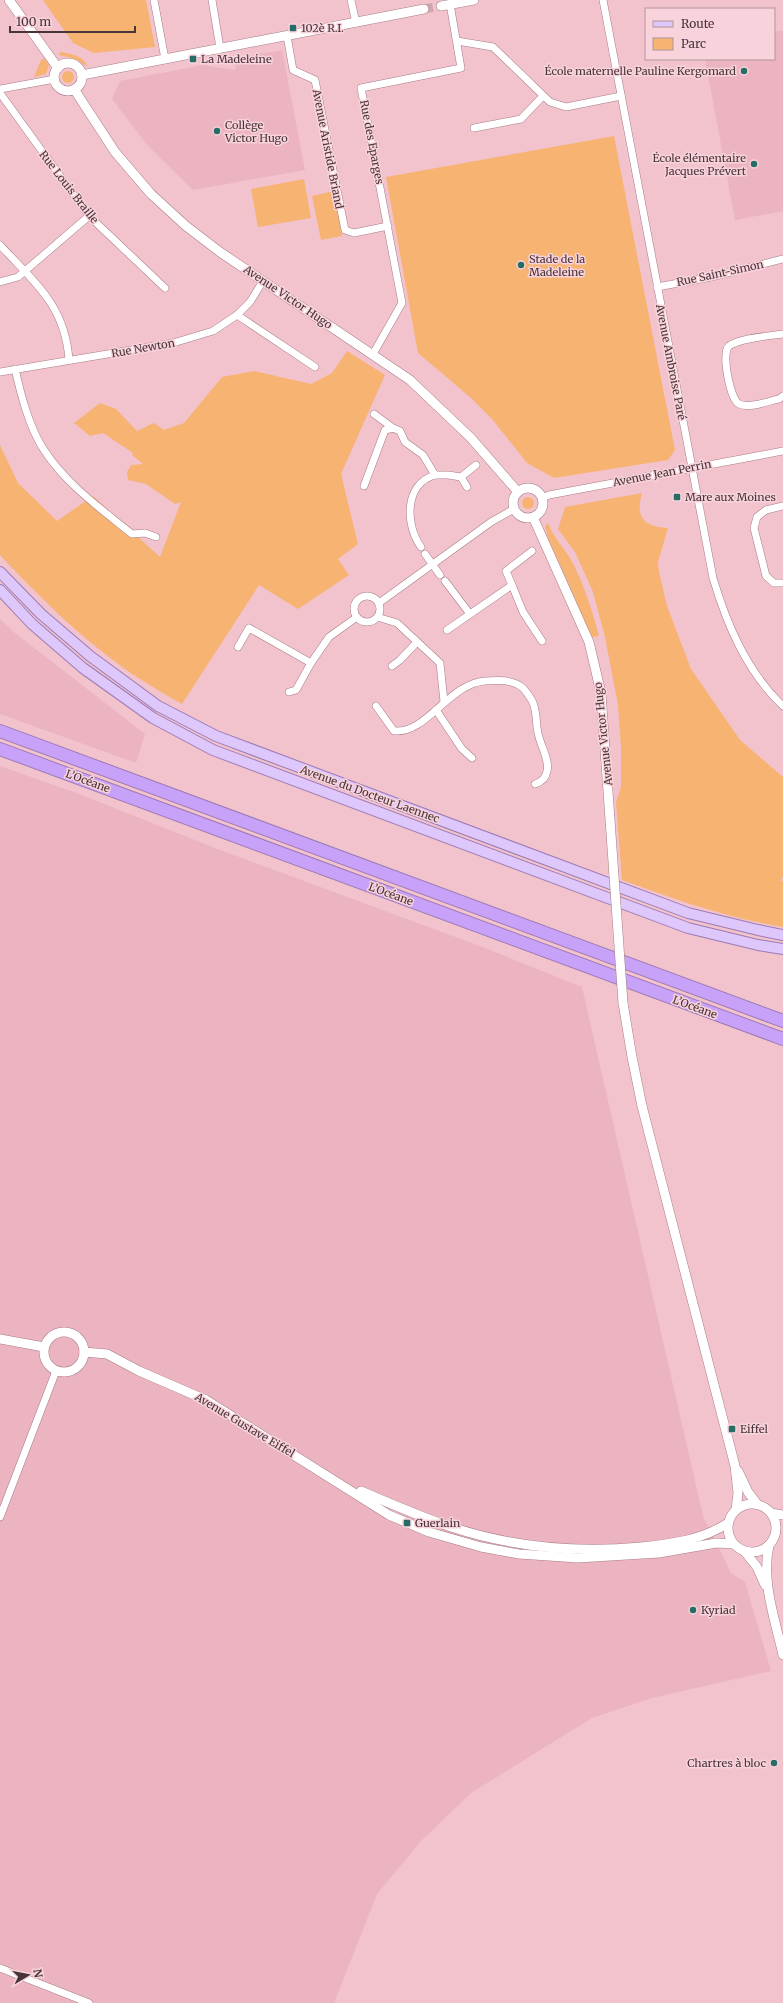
<svg xmlns="http://www.w3.org/2000/svg" width="783" height="2003" font-family="Merriweather,serif">
	<rect width="100%" height="100%" fill="#f2c3cd"/>
	<g fill="#ebb4c0">
		<path d="M783 30V211L735 220 705 59H774V32Z"/>
		<path d="M282 50 305 170 193 190 147 145 112 99 120 81 208 64V66L235 70 237 58Z"/>
		<path d="M0 619 15 633 145 734 136 763 0 714Z"/>
		<path d="M0 766 82 795 215 848 480 946 582 987 703 1516 731 1573 745 1582 771 1671 652 1698 592 1718 471 1793 421 1841 377 1894 334 2003H0Z"/>
	</g>
	<g fill="#f6b372">
		<path d="M43 0H146L155 47 94 53 73 43Z"/>
		<path d="M60 52C71 54 83 55 88 67L75 59 59 55Z"/>
		<path d="M44 58 49 65 46 74 34 77 41 60Z"/>
		<circle cx="68" cy="77" r="6"/>
		<path d="M614 136 675 450 668 460 554 478 527 463 492 419 471 398 418 353 386 177Z"/>
		<path d="M304 179 311 218 258 227 251 189Z"/>
		<path d="M334 191 342 236 321 240 312 196Z"/>
		<path d="M347 351 385 375 341 474 358 544 338 559 349 575 298 609 259 585 182 704C168 696 154 688 140 679 88 645 42 600 0 555V445L18 483 57 521 93 496 160 557 181 502 175 504 146 484 128 480 127 472 131 465 143 464 132 455 133 453 103 433 90 436 74 423 100 403 116 409 137 431 154 423 164 430 184 423 222 377 254 371 311 384 332 373Z"/>
		<path d="M642 493C635 517 644 527 668 528L658 562 659 572 667 606 691 669 740 740 783 777V876L781 881H783V927C727 918 674 899 622 880L616 802 621 787V747L618 705 605 637 593 592 575 552 558 529 565 507Z"/>
		<circle cx="528" cy="503" r="6"/>
		<path d="M548 523C553 538 564 547 571 560 584 584 592 610 599 636L592 637 549 540 545 527Z"/>
	</g>
	<g fill="none" stroke-linecap="round" stroke-linejoin="round">
		<path stroke="#d0a7af" stroke-width="9" stroke-dasharray="9 4.5" stroke-linecap="butt" d="M424 9 441 6"/>
		<defs>
			<g id="street">
				<path d="M154 0 165 59"/>
				<path d="M212 0 220 48"/>
				<path d="M351 0 356 23"/>
				<path d="M603 0 713 578C727 625 747 672 783 706"/>
				<path d="M287 36 293 70 315 80 345 230 354 233 388 226"/>
				<path d="M457 41 493 47 550 102 566 107 621 96"/>
				<path d="M0 89 55 79"/>
				<path d="M0 93 89 216 165 288"/>
				<path d="M474 128 521 119 543 96"/>
				<path d="M0 245C35 283 65 305 69 360"/>
				<path d="M0 282 18 277 89 216"/>
				<path d="M657 287 711 277 783 259"/>
				<path d="M237 315 315 367"/>
				<path d="M783 334C769 336 740 338 729 346 721 353 730 399 739 404 749 409 768 401 779 399L783 396"/>
				<path d="M373 354 402 303 361 88 461 68 450 4"/>
				<path d="M15 369C21 395 29 427 44 450 66 484 101 509 132 534L145 533 156 537"/>
				<path d="M0 372 173 343 213 331 237 315 250 302 263 281"/>
				<path d="M374 414 393 428"/>
				<path d="M435 475H448L461 477 467 487"/>
				<path d="M461 477 476 465"/>
				<path d="M364 486 385 430 393 428 400 431 405 442 423 455 435 475C404 484 405 525 421 547"/>
				<path d="M542 498 549 495 783 451"/>
				<path d="M783 506 766 510 757 517 754 528 766 576 774 583H783"/>
				<path d="M425 554 440 575"/>
				<path d="M445 581 470 614"/>
				<path d="M512 585 506 571 532 551"/>
				<circle cx="367" cy="609" r="13"/>
				<path d="M379 603 491 522 514 509"/>
				<path d="M377 617 397 623 440 663 444 702"/>
				<path d="M447 630 512 585 523 612 542 641"/>
				<path d="M238 647 249 628 311 663"/>
				<path d="M392 666 400 660 417 642"/>
				<path d="M289 692 296 690 311 663 329 637 357 617"/>
				<path d="M376 706 394 731C427 734 448 684 485 681 498 680 512 679 523 688 527 693 533 700 534 706 537 715 536 725 538 733 540 745 550 760 547 771 546 778 541 782 535 784"/>
				<path d="M436 710 462 749 472 758"/>
				<path d="M0 1517 56 1371"/>
				<path d="M0 1968 89 2003"/>
			</g>
			<g id="secondary">
				<path d="M9 0 58 68"/>
				<path d="M441 6 474 0"/>
				<circle cx="68" cy="77" r="14"/>
				<path d="M82 75 424 9"/>
				<path d="M74 89 115 152 151 194 186 226 220 252 410 380 471 438 518 492"/>
				<circle cx="528" cy="503" r="15"/>
				<path d="M533 517 589 642 601 693 614 876"/>
				<path d="M623 1003 632 1057 642 1106 735 1466 738 1493 736 1510"/>
				<circle cx="64" cy="1352" r="20"/>
				<path d="M0 1339 44 1347"/>
				<path d="M84 1352 107 1354 139 1371 206 1400 389 1515 429 1532 481 1547 519 1554 578 1558 659 1553 716 1543 733 1544"/>
				<path d="M738 1471 748 1492 757 1504"/>
				<path d="M361 1491C391 1504 421 1517 451 1527 512 1547 578 1553 641 1547 672 1544 702 1540 728 1523"/>
				<circle cx="752" cy="1528" r="24"/>
				<path d="M771 1513 783 1515"/>
				<path d="M769 1545C761 1582 775 1619 783 1655"/>
				<path d="M745 1552 757 1567 765 1585"/>
			</g>
			<g id="primary">
				<path d="M0 572 41 614 90 656 158 706 216 736 688 913 758 930 783 935"/>
				<path d="M0 590 32 624 83 668 153 718 213 750 688 928 758 945 783 949"/>
			</g>
			<g id="highway">
				<path d="M0 731 783 1021"/>
				<path d="M0 749 783 1039"/>
			</g>
		</defs>
		<use href="#street" stroke="#a77c85" stroke-width="8"/>
		<use href="#secondary" stroke="#a77c85" stroke-width="10"/>
		<use href="#primary" stroke="#9b7bb5" stroke-width="12"/>
		<use href="#highway" stroke="#9b7bb5" stroke-width="14"/>
		<use href="#street" stroke="#fff" stroke-width="7"/>
		<use href="#secondary" stroke="#fff" stroke-width="9"/>
		<use href="#primary" stroke="#dec7fb" stroke-width="10"/>
		<use href="#highway" stroke="#c8a1f8" stroke-width="12"/>
		<defs>
			<path id="secondary-bridge" d="M614 876 623 1003"/>
		</defs>
		<use href="#secondary-bridge" stroke="#a77c85" stroke-width="10" stroke-linecap="butt"/>
		<use href="#secondary-bridge" stroke="#fff" stroke-width="9"/>
	</g>
	<g fill="#266e65" stroke="#f9d3db" stroke-width="1.5">
		<rect x="289" y="24" width="8" height="8" rx="2"/>
		<rect x="189" y="55" width="8" height="8" rx="2"/>
		<circle cx="744" cy="71" r="4"/>
		<circle cx="217" cy="131" r="4"/>
		<circle cx="754" cy="164" r="4"/>
		<circle cx="521" cy="265" r="4"/>
		<rect x="673" y="493" width="8" height="8" rx="2"/>
		<rect x="728" y="1425" width="8" height="8" rx="2"/>
		<rect x="403" y="1519" width="8" height="8" rx="2"/>
		<circle cx="693" cy="1610" r="4"/>
		<circle cx="774" cy="1763" r="4"/>
	</g>
	<g text-anchor="middle" stroke-width="3" stroke-linejoin="round" paint-order="stroke">
		<g font-size="11" fill="#483539" stroke="#f9d3db" text-anchor="start">
			<text x="301" y="32">102è R.I.</text>
			<text x="201" y="63">La Madeleine</text>
			<text x="736" y="75" text-anchor="end">École maternelle Pauline Kergomard</text>
			<text x="225" y="129">Collège<tspan x="225" dy="13">Victor Hugo</tspan></text>
			<text x="746" y="162" text-anchor="end">École élémentaire<tspan x="746" dy="13">Jacques Prévert</tspan></text>
			<text x="529" y="263">Stade de la<tspan x="529" dy="13">Madeleine</tspan></text>
			<text x="685" y="501">Mare aux Moines</text>
			<text x="740" y="1433">Eiffel</text>
			<text x="415" y="1527">Guerlain</text>
			<text x="701" y="1614">Kyriad</text>
			<text x="766" y="1767" text-anchor="end">Chartres à bloc</text>
		</g>
		<g font-size="11" fill="#483539" stroke="#f9d3db">
			<text transform="translate(372 142) rotate(79)" y="4">Rue des Eparges</text>
			<text transform="translate(328 149) rotate(79)" y="4">Avenue Aristide Briand</text>
			<text transform="translate(69 187) rotate(52)" y="4">Rue Louis Braille</text>
			<text transform="translate(720 273) rotate(-12)" y="4">Rue Saint-Simon</text>
			<text transform="translate(288 297) rotate(34)" y="4">Avenue Victor Hugo</text>
			<text transform="translate(143 348) rotate(-10)" y="4">Rue Newton</text>
			<text transform="translate(671 362) rotate(79)" y="4">Avenue Ambroise Paré</text>
			<text transform="translate(662 473) rotate(-11)" y="4">Avenue Jean Perrin</text>
			<text transform="translate(603 734) rotate(-96)" y="4">Avenue Victor Hugo</text>
			<text transform="translate(88 781) rotate(20)" y="4">L’Océane</text>
			<text transform="translate(370 794) rotate(20)" y="4">Avenue du Docteur Laennec</text>
			<text transform="translate(391 894) rotate(20)" y="4">L’Océane</text>
			<text transform="translate(695 1007) rotate(20)" y="4">L’Océane</text>
			<text transform="translate(245 1425) rotate(31)" y="4">Avenue Gustave Eiffel</text>
		</g>
	</g>
	<rect x="645" y="8" width="130" height="52" fill="#f9d3db" stroke="#b2949a"/>
	<rect x="653" y="21" width="20" height="6" fill="#dec7fb" stroke="#b2949a"/>
	<text x="681" y="28" font-size="12" fill="#483539">Route</text>
	<rect x="653" y="38" width="20" height="12" fill="#f6b372" stroke="#b2949a"/>
	<text x="681" y="48" font-size="12" fill="#483539">Parc</text>
	<g transform="translate(28 1975) rotate(80)" stroke="#f9d3db" stroke-width="3" paint-order="stroke">
	<path d="M0-3L7 15L0 10L-7 15Z" fill="#483539"/>
	<text y="-6" font-size="11" font-weight="bold" text-anchor="middle" fill="#483539">N</text>
	</g>
	<path d="M10 26v6h125v-6" fill="none" stroke="#483539" stroke-width="2"/>
	<text x="16" y="26" font-size="12" fill="#483539" stroke="#f9d3db" stroke-width="3" paint-order="stroke">100 m</text>
</svg>
